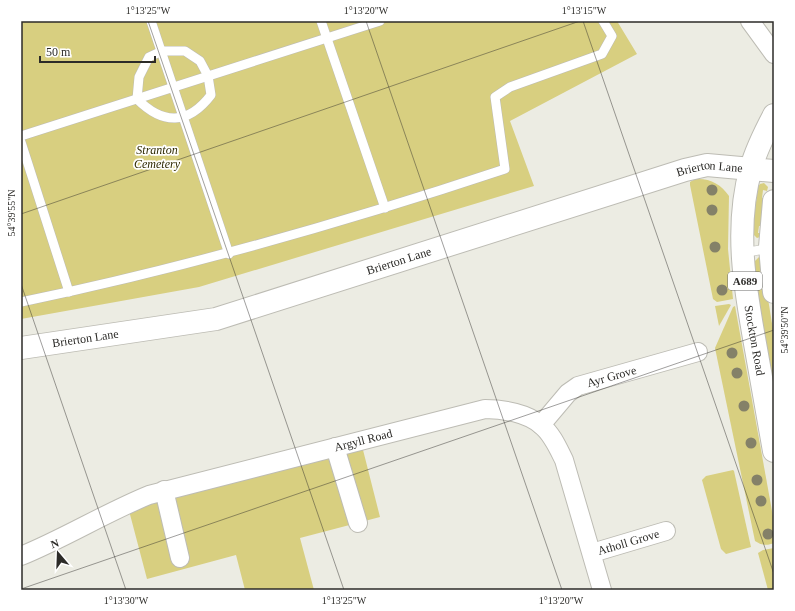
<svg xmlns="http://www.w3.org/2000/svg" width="795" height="611" font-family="Georgia,serif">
	<rect width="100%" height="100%" fill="#ecece3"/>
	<g fill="#d8cf80">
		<path d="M21 21H617L637 54 510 121 534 186 199 287 21 319Z"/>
		<path d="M695 179C710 178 721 184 729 196L728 249 733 299 717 302 713 299 690 185V182Z"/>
		<path d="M764 183 768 187 767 191 763 190 762 198H767L763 226H759L758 233H762L760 237 757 238 752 233 758 187 760 184Z"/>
		<path d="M761 255 774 336V398L755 283 753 263Z"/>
		<path d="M729 304 731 305 719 326 715 306Z"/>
		<path d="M735 306 774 522V543C767 546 761 545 755 541L715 348 733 307Z"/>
		<path d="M361 442 380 517 300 538 314 590H245L236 555 147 579 127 503Z"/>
		<path d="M733 470 734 471 751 547 726 554 721 549 702 480 706 476Z"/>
		<path d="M774 548V590H768L758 553 763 550Z"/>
	</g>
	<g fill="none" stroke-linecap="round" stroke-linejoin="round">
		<defs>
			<g id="service">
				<path d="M151 21 229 254"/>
				<path d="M321 21 385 208"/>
				<path d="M162 51H185L200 61 208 76 211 95C188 125 163 125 137 99L139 77 149 57Z"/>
				<path d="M21 136 380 21"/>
				<path d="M21 142 69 292"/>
				<path d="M742 253 771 248"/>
				<path d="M21 302C185 268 346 222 505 169L495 97 510 87 602 54 612 36 603 21"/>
			</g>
			<g id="minor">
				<path d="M750 21 774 54"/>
				<path id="s1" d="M541 425 568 393 578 386 698 352"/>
				<path d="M335 447 358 523"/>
				<path d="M164 490 180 558"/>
				<path id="s2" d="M592 553 666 531"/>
				<path id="s3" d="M21 556C65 538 105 513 149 495L485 409C503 409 528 413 542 426 552 434 558 448 564 460L602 590"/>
			</g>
			<g id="tertiary">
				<path id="s4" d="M21 348 216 319 685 170 707 165 774 171"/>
			</g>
			<g id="trunk">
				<path id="s5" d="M774 115C765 132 756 150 751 168 734 228 745 289 756 349 762 383 768 417 774 451"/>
				<path d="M774 201 770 247 774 292"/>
			</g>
		</defs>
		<use href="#service" stroke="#bdbcb4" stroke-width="10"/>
		<use href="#minor" stroke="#bdbcb4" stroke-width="20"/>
		<use href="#tertiary" stroke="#bdbcb4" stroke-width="24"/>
		<use href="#trunk" stroke="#bdbcb4" stroke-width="24"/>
		<use href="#service" stroke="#fff" stroke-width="9"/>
		<use href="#minor" stroke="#fff" stroke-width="18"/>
		<use href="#tertiary" stroke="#fff" stroke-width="22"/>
		<use href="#trunk" stroke="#fff" stroke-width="22"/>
	</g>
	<g fill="#848168">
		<circle cx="712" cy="190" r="5.5"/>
		<circle cx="712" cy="210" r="5.5"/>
		<circle cx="715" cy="247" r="5.5"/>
		<circle cx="722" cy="290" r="5.5"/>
		<circle cx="732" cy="353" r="5.5"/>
		<circle cx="737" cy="373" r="5.5"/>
		<circle cx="744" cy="406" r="5.5"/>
		<circle cx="751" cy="443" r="5.5"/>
		<circle cx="757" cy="480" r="5.5"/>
		<circle cx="761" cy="501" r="5.5"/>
		<circle cx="768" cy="534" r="5.5"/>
	</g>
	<path fill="none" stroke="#2c2b28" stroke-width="1" stroke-opacity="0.45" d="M148 21 344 590M366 21 562 590M583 21 774 574M21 214 580 21M21 284 126 590M21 589 774 330"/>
	<g text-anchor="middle" stroke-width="3.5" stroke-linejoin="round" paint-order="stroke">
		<rect fill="#fff" stroke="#6b6b68" stroke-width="1" x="728" y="272" width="34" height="18" rx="3"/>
		<g font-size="11" font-weight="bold" fill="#2c2b28">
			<text x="745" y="285">A689</text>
		</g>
		<g font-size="12" font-style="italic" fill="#2f2a03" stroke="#fff">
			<text x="157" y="154">Stranton<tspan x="157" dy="14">Cemetery</tspan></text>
		</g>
		<g font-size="12" fill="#2c2b28" stroke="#fff">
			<text dy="4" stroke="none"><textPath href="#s4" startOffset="714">Brierton Lane</textPath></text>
			<text dy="4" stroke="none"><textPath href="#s4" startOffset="389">Brierton Lane</textPath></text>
			<text dy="4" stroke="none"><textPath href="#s4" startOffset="65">Brierton Lane</textPath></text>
			<text dy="4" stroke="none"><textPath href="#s5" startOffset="232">Stockton Road</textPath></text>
			<text dy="4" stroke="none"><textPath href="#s1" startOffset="89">Ayr Grove</textPath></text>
			<text dy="4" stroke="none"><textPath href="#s3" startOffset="363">Argyll Road</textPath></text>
			<text dy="4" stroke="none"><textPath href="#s2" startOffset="38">Atholl Grove</textPath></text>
		</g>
	</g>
	<rect width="795" height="611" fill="none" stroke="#ffffff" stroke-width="44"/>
	<g transform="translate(58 553) rotate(341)" stroke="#ffffff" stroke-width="3" paint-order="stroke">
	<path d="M0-3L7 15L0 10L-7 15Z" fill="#2c2b28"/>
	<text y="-6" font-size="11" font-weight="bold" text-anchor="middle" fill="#2c2b28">N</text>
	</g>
	<path d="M40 56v6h115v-6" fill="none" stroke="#2c2b28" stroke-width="2"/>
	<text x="46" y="56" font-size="12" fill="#2c2b28" stroke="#ffffff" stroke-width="3" paint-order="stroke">50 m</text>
	<rect x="22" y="22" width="751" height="567" fill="none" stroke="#2c2b28" stroke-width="1.5"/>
	<g font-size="10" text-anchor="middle" fill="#2c2b28">
		<text x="148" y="14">1°13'25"W</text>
		<text x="366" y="14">1°13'20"W</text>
		<text x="584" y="14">1°13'15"W</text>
		<text transform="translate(11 213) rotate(-90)" y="4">54°39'55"N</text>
		<text transform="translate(784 330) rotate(-90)" y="4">54°39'50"N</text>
		<text x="126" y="604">1°13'30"W</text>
		<text x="344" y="604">1°13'25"W</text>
		<text x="561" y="604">1°13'20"W</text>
	</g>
</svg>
